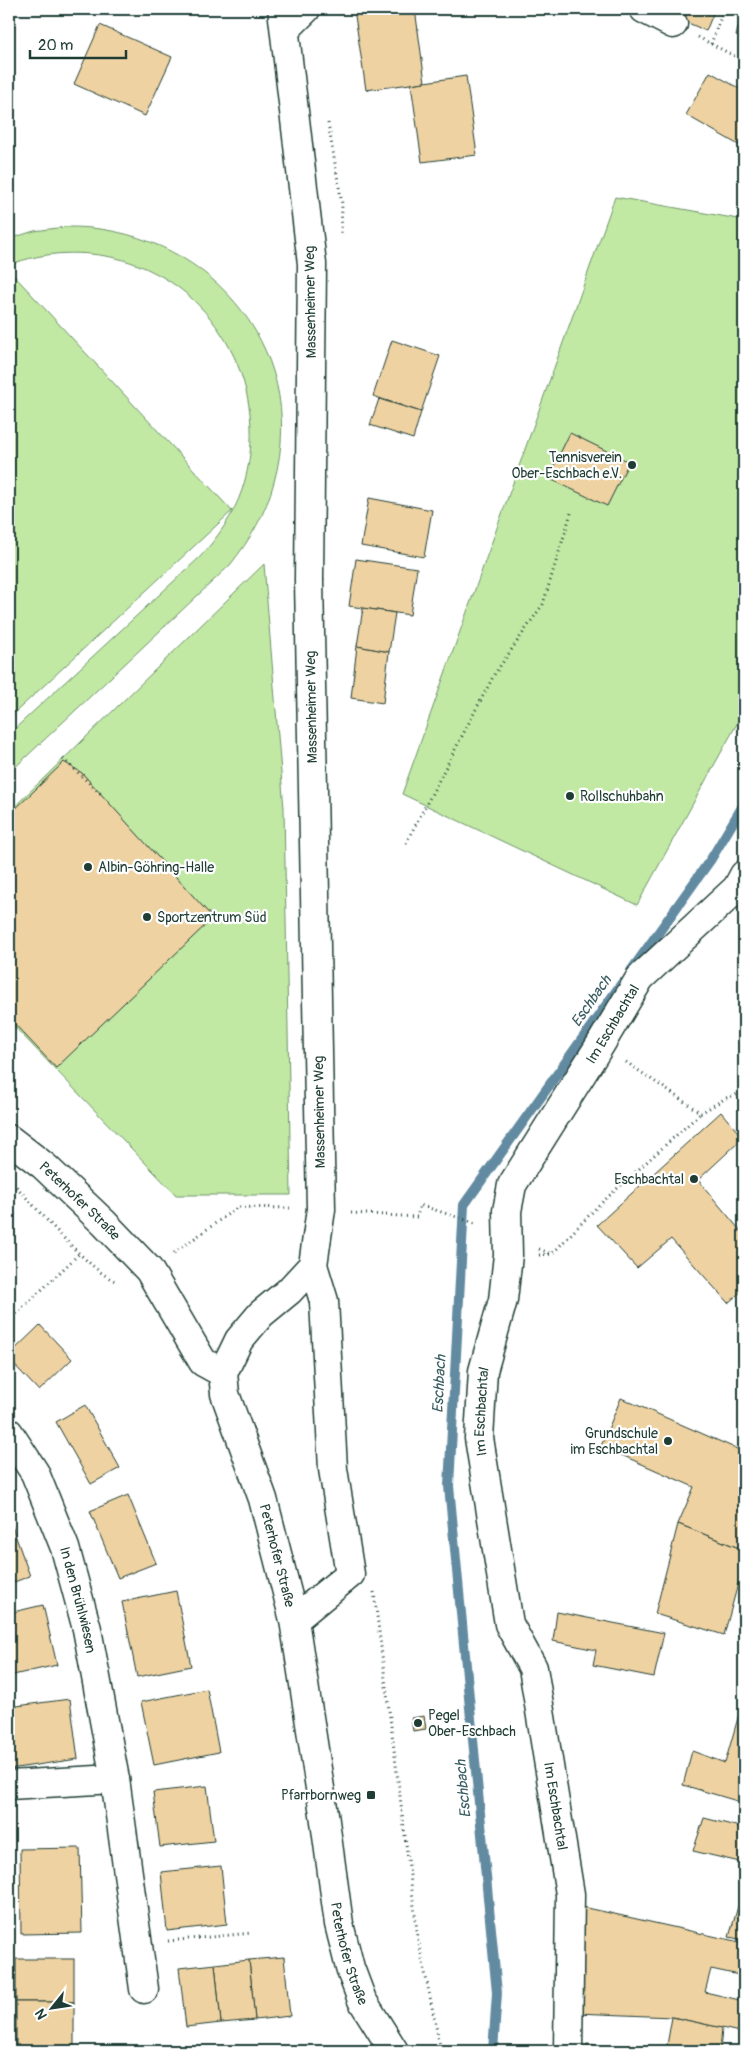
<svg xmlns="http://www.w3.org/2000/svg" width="753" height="2060" font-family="Pangolin,sans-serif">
	<rect width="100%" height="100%" fill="#fff"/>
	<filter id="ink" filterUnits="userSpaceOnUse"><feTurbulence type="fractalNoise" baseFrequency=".02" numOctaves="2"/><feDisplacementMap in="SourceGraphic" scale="10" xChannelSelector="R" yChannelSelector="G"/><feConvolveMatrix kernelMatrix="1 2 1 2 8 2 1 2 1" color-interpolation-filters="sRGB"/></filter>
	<g filter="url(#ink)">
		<g fill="#c1e9a4" stroke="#70936c">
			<path d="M615 197 744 220V711L637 905 402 794Z"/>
			<path d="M65 227C202 224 312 346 274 482 266 513 250 540 230 565L9 773V734L200 557C218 537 233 516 242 490 274 394 219 286 120 259 83 250 45 251 9 265V239L34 231Z"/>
			<path d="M9 270 232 511 9 718Z"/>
			<path d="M264 564 284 809 291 1195H176L9 1021V812Z"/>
		</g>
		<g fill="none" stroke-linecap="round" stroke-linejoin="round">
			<g stroke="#628ba1" stroke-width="10">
				<path d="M631 971 711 859 744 804"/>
				<path d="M493 2051 497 1993 449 1486 464 1205 622 983"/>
			</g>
		</g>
		<g fill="#efd2a2" stroke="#1f3d34">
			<path d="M354 9H415L425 82 366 90Z"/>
			<path d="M688 9H715L706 31 684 21Z"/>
			<path d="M743 9H744V38L736 36Z"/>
			<path d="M100 25 172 57 145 116 74 84Z"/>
			<path d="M710 72 744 91V148L686 115Z"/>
			<path d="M466 76 477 155 422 162 411 84Z"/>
			<path d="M392 340 440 356 421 412 373 396Z"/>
			<path d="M379 399 421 412 413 439 370 425Z"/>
			<path d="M570 433 629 462 607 506 548 478Z"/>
			<path d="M369 498 432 510 424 557 361 546Z"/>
			<path d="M356 559 417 568 410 615 349 606Z"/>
			<path d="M363 608 395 613 389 652 357 646Z"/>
			<path d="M357 646 389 652 383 703 351 698Z"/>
			<path d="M64 762 82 773 213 918 56 1068 9 1018V815Z"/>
			<path d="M721 1112 743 1138 698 1180 744 1235V1289L728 1303 671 1239 637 1268 597 1225Z"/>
			<path d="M40 1325 72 1359 39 1391 9 1359V1355Z"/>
			<path d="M621 1398 744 1452V1550L678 1524 694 1487 601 1446Z"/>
			<path d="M85 1405 120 1468 91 1484 56 1422Z"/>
			<path d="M128 1495 156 1563 118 1578 90 1511Z"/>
			<path d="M9 1518 30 1576 9 1584Z"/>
			<path d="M678 1524 744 1550V1562L724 1635 655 1614Z"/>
			<path d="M176 1591 191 1666 137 1677 122 1602Z"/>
			<path d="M43 1605 57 1665 9 1676V1613Z"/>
			<path d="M557 1612 664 1633 654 1677 593 1665 596 1650 553 1641Z"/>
			<path d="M207 1689 219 1752 154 1765 141 1702Z"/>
			<path d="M744 1697V1803L683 1785 692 1751 725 1763Z"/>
			<path d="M70 1699 78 1759 9 1769V1707Z"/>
			<path d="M424 1716 426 1729 413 1731 411 1718Z"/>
			<path d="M207 1786 214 1841 160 1847 153 1792Z"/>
			<path d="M704 1818 744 1828V1863L693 1851Z"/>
			<path d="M80 1848 82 1933 21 1934 20 1849Z"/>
			<path d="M221 1866 227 1924 167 1931 161 1872Z"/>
			<path d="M744 1886V1940L729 1937Z"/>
			<path d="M583 1907 744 1943V1976L711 1969 705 1992 744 2001V2033L672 2017 576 2013Z"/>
			<path d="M284 1957 290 2016 255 2020 249 1960Z"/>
			<rect x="16" y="1959" width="58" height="43"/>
			<path d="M249 1960 255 2020 221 2023 215 1964Z"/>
			<path d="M215 1964 221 2023 186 2027 179 1968Z"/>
			<path d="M16 2002H74V2049L16 2048Z"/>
			<path d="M672 2017 722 2028 720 2051H666Z"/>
			<path d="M587 2044 614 2048 613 2051H586Z"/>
		</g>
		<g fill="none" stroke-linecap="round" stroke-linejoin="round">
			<defs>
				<g id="minor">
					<path d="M644 9 673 24"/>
					<path d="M285 30 306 9"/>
					<path id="s1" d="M9 1139 44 1166 104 1223 149 1270 203 1362 223 1373"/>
					<path d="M223 1373 239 1340 261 1314 289 1291 313 1265 321 1209 309 580 312 264 282 9"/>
					<path id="s2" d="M223 1373 225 1394 263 1499 294 1620 324 1814 339 1924 350 1968 362 2000 394 2051"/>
					<path id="s3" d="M9 1433 35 1473 65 1548 87 1629 115 1779 144 1989"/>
					<path d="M294 1620 350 1574 333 1469 324 1301 313 1265"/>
					<path d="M9 1785 115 1779"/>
					<path id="s4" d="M568 2051 570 1894 533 1668 509 1624 479 1438 483 1371 503 1300 508 1255 507 1211 512 1185 600 1045 640 978 737 888 744 875"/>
				</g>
			</defs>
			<use href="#minor" stroke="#1f3d34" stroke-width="31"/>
			<g stroke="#1f3d34" stroke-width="3" stroke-dasharray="1 4" stroke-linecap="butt">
				<path d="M698 37 744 61"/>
				<path d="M711 44 724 9"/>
				<path d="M328 123 342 204 341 233"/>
				<path d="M63 759 101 794"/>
				<path d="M406 843 494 675 543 604 571 513"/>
				<path d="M626 1062 701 1113 726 1098 744 1092"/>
				<path d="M13 1183C33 1204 92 1274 116 1281"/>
				<path d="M351 1213 417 1217 420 1205 478 1224"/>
				<path d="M539 1249 552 1254"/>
				<path d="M174 1253 238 1207 290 1208"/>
				<path d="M539 1255 552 1254 599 1205 701 1113"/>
				<path d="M9 1321 80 1253"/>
				<path d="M374 1592 418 1938 441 2051"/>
				<path d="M168 1941 252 1933"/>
			</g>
			<use href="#minor" stroke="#fff" stroke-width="28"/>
		</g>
	</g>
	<g fill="#1f3d34" stroke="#fff" stroke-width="2">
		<circle cx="632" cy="465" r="5"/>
		<circle cx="570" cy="796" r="5"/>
		<circle cx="88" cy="867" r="5"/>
		<circle cx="147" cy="917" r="5"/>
		<circle cx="694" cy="1179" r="5"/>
		<circle cx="668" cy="1441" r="5"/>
		<circle cx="418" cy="1723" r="5"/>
		<rect x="366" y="1790" width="10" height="10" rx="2.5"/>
	</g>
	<g text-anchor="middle" stroke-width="4.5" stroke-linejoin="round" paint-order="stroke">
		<g font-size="14" fill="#1f3d34" stroke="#fff">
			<text transform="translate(310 302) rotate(-91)" y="5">Massenheimer Weg</text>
			<text transform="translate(311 707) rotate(-91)" y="5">Massenheimer Weg</text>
			<text dy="5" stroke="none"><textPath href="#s4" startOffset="1071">Im Eschbachtal</textPath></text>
			<text transform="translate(319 1112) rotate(-91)" y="5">Massenheimer Weg</text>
			<text dy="5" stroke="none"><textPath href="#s1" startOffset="94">Peterhofer Straße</textPath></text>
			<text dy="5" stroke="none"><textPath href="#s4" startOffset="651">Im Eschbachtal</textPath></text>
			<text dy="5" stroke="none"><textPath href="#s2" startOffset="191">Peterhofer Straße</textPath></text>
			<text dy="5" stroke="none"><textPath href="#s3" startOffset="182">In den Brühlwiesen</textPath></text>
			<text transform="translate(556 1806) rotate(81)" y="5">Im Eschbachtal</text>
			<text dy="5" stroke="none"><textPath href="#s2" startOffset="596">Peterhofer Straße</textPath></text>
		</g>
		<g font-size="14" fill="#1f3d34" stroke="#fff" text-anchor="end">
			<text x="622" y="462">Tennisverein<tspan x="622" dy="16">Ober-Eschbach e.V.</tspan></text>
			<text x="580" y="801" text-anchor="start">Rollschuhbahn</text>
			<text x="98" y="872" text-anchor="start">Albin-Göhring-Halle</text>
			<text x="157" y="922" text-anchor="start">Sportzentrum Süd</text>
			<text x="684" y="1184">Eschbachtal</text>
			<text x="658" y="1438">Grundschule<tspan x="658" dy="16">im Eschbachtal</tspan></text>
			<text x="428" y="1720" text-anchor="start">Pegel<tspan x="428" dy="16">Ober-Eschbach</tspan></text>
			<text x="361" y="1800">Pfarrbornweg</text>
		</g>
		<g font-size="15" font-style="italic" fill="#3b5e62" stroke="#fff">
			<text transform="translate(591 1001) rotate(-55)" y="5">Eschbach</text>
			<text transform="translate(439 1384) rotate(-87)" y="5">Eschbach</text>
			<text transform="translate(463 1789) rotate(-95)" y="5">Eschbach</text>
		</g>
	</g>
	<rect width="753" height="2060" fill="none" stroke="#fff" stroke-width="30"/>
	<rect x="15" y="15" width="723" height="2030" fill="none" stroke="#1f3d34" stroke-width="2" filter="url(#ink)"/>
	<g transform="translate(52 2008) rotate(240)" stroke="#ffffff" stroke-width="4" paint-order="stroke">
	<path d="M0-4L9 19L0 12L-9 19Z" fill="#1f3d34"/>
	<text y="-8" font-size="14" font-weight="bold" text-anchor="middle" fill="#1f3d34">N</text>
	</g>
	<path d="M30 50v8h96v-8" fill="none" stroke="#1f3d34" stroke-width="2.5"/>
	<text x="38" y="50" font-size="15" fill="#1f3d34" stroke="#ffffff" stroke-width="4" paint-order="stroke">20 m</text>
</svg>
